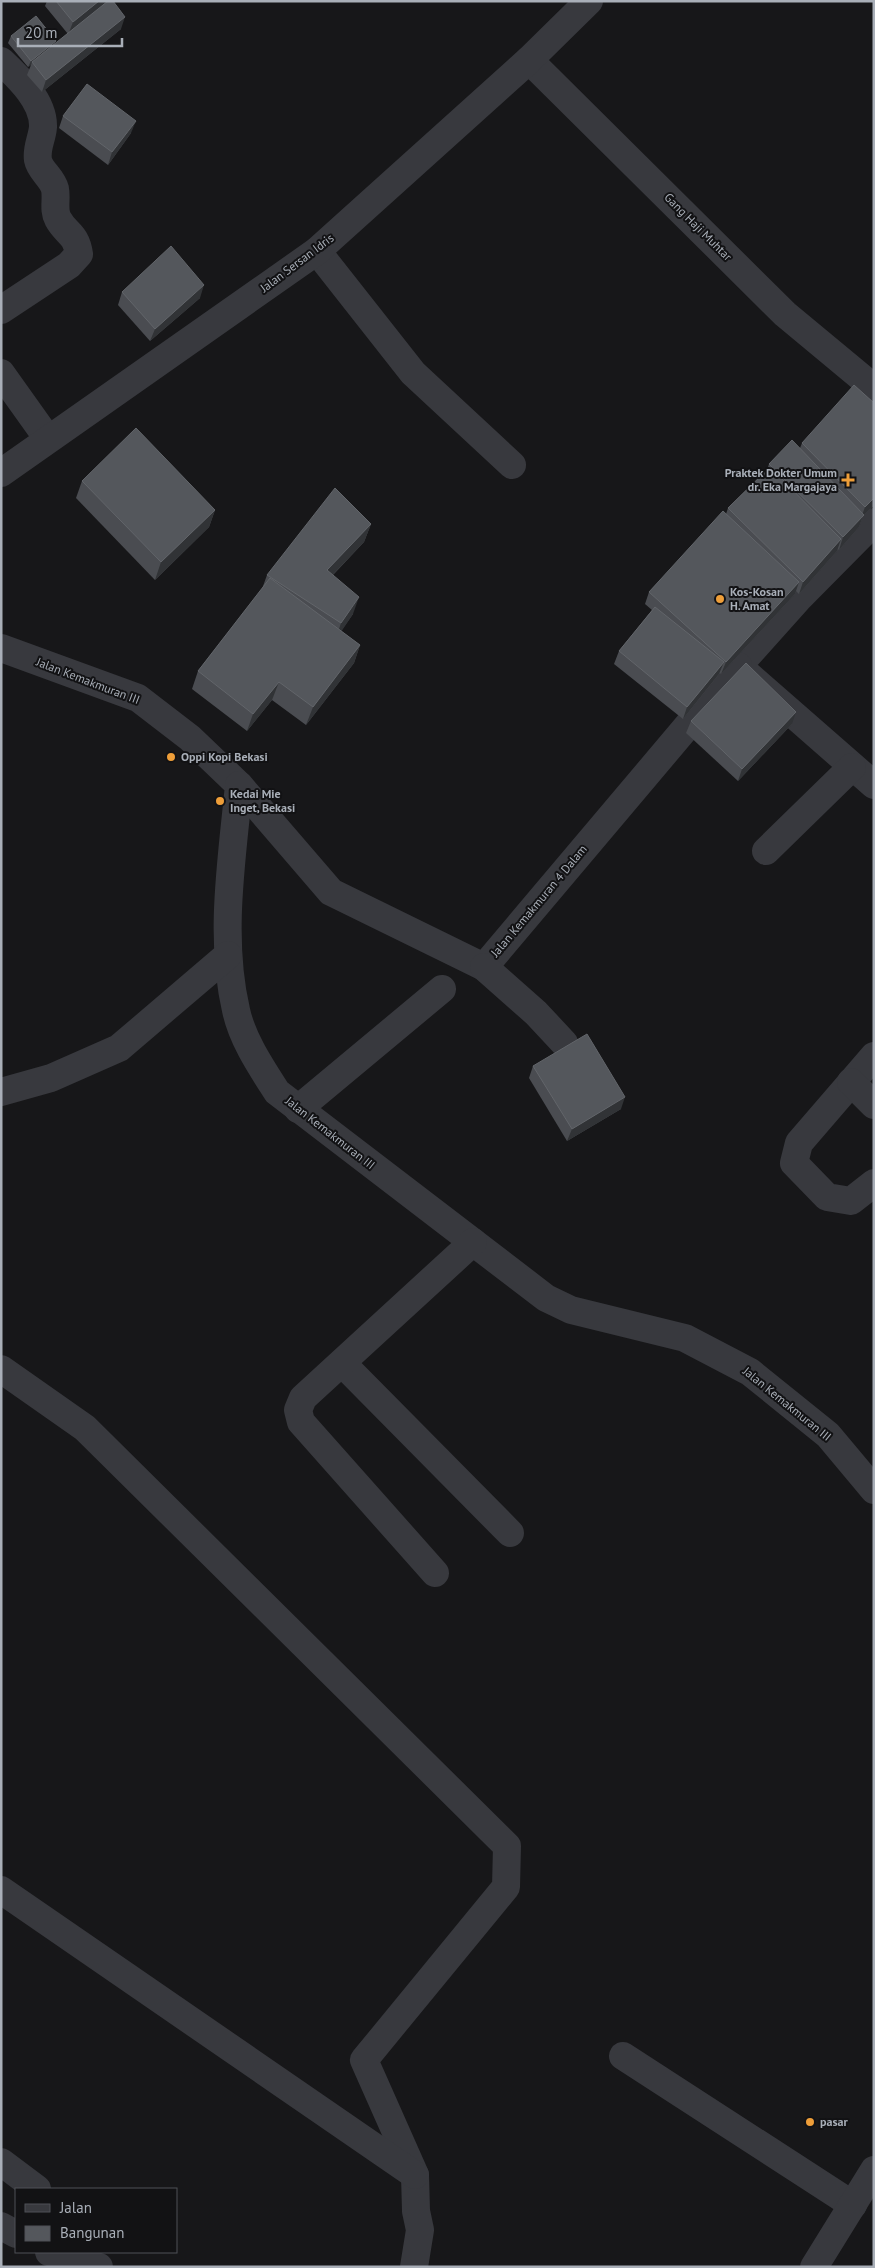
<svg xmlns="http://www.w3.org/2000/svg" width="875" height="2268" font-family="'PT Sans',sans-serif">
	<rect width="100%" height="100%" fill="#171719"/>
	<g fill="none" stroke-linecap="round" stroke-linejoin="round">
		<g stroke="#38393e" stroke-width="28">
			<path d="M529 60 785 314 874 388"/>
			<path d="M1 61C18 77 44 101 43 127 42 139 36 148 38 160 40 171 52 177 55 189 57 199 53 210 58 219 66 234 76 233 79 254L69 265 1 310"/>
			<path d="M317 251 413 373 512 465"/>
			<path d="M1 373 48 439"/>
			<path d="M1 473 317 251 529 60 589 1"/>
			<path d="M874 522 799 598 738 666 874 785"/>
			<path d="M1 648 138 698 190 738 239 785C232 859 219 937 236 1010 242 1039 261 1067 277 1092L546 1298 571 1310 685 1338 750 1372 828 1435 874 1490"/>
			<path d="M239 785 331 892 484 967 738 666"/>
			<path d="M766 851 852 767"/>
			<path d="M484 967 536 1013 564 1043"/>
			<path d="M874 1056 799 1143 794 1163 827 1197 851 1201 874 1183"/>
			<path d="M851 1082 874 1105"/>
			<path d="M1 1092 51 1078 119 1048 228 955"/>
			<path d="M298 1109 442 989"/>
			<path d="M343 1364 510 1533"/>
			<path d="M1 1369 85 1428 507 1846 506 1887 364 2060 415 2175 416 2211 420 2230 414 2267"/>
			<path d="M435 1573 301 1422 298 1410 303 1398 473 1242"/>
			<path d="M1 1890 415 2175"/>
			<path d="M623 2056 853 2205"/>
			<path d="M1 2162 37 2189"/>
			<path d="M1 2226 16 2234"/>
			<path d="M49 2252 99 2267"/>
			<path d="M814 2267 874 2170"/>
		</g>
	</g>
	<g fill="#4a4c51">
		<path d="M47 1H106L105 4 121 29 42 92 27 75 31 65 28 67 8 43 11 36 55 44 68 34 45 6Z"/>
		<path d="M63 116 131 133 108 165 59 128Z"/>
		<path d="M122 292 200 298 150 341 118 305Z"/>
		<path d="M874 403V505L863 516 859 527 839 550 838 549 837 551 799 594 796 591 795 594 721 674 720 673 683 719 614 664 619 651 652 610 645 604 649 592 726 514 728 508 767 470 769 464 800 448 802 443Z"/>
		<path d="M82 481 215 510 209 527 155 580 76 498Z"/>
		<path d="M371 524 364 542 333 575 353 614 341 631 360 645 354 663 306 725 272 700 247 731 192 689 198 671 262 589 267 575Z"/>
		<path d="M691 721 792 724 738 781 686 733Z"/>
		<path d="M533 1066 621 1109 567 1141 529 1078Z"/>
	</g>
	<g fill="#313336">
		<path d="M99 1H106L104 6 68 35 73 22Z"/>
		<path d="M125 17 121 29 42 92 46 80Z"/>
		<path d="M56 41 54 47 32 62 31 65 28 67 31 61Z"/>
		<path d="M136 121 131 133 108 165 112 152Z"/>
		<path d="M204 285 200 298 150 341 155 329Z"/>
		<path d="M874 498V505L863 516 859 527 839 550 843 537 861 518 865 507Z"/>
		<path d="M215 510 209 527 155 580 161 562Z"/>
		<path d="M371 524 364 542 321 587 327 570Z"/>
		<path d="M841 539 837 551 799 594 803 582Z"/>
		<path d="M799 582 795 594 721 674 726 662Z"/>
		<path d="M359 597 353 614 335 641 341 623Z"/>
		<path d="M360 645 354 663 306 725 313 707Z"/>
		<path d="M724 662 719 674 683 719 687 707Z"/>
		<path d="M279 682 272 700 247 731 253 714Z"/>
		<path d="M796 712 792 724 738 781 742 769Z"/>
		<path d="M625 1097 621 1109 567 1141 572 1129Z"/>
	</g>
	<g fill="#54575c" stroke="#62656a">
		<path d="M56 1H99L73 22Z"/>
		<path d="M108 1H113L125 17 46 80 32 62Z"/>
		<path d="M36 16 56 41 31 61 11 36Z"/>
		<path d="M87 84 136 121 112 152 63 116Z"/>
		<path d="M171 246 204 285 155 329 122 292Z"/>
		<path d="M854 385 874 403V498L865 507 802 443Z"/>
		<path d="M136 428 215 510 161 562 82 481Z"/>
		<path d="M792 440 864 515 843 537 769 464Z"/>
		<path d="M770 467 841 539 803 582 728 508Z"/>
		<path d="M335 488 371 524 327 570 359 597 341 623 267 575Z"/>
		<path d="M723 511 799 582 726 662 649 592Z"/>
		<path d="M270 578 360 645 313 707 279 682 253 714 198 671Z"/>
		<path d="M655 607 724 662 687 707 619 651Z"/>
		<path d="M746 663 796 712 742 769 691 721Z"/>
		<path d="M587 1034 625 1097 572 1129 533 1066Z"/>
	</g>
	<g fill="#ee9e39" stroke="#121214" stroke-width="2">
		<path d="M845.5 472.5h5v5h5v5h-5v5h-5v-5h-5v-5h5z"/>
		<circle cx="720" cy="599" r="5"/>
		<circle cx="171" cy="757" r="5"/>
		<circle cx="220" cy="801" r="5"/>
		<circle cx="810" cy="2122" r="5"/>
	</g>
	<g text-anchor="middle" stroke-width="4" stroke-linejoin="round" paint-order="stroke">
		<g font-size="12" fill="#a9afb8" stroke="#121214">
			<text transform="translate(698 227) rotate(45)" y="4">Gang Haji Muhtar</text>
			<text transform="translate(297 263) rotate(-37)" y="4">Jalan Sersan Idris</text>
			<text transform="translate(88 681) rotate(21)" y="4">Jalan Kemakmuran III</text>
			<text transform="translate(539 901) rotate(-50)" y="4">Jalan Kemakmuran 4 Dalam</text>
			<text transform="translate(330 1133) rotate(38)" y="4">Jalan Kemakmuran III</text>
			<text transform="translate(787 1404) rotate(39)" y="4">Jalan Kemakmuran III</text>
		</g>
		<g font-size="12" font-weight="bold" fill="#a9afb8" stroke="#121214" text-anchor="start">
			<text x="837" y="477" text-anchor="end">Praktek Dokter Umum<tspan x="837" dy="14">dr. Eka Margajaya</tspan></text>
			<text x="730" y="596">Kos-Kosan<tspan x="730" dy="14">H. Amat</tspan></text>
			<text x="181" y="761">Oppi Kopi Bekasi</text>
			<text x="230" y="798">Kedai Mie<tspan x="230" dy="14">Inget, Bekasi</tspan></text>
			<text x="820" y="2126">pasar</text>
		</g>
	</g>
	<rect width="875" height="2268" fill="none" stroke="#a9afb8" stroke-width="5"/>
	<rect x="15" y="2188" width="162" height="65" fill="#121214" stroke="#4e5156"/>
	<rect x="25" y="2204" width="25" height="8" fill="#38393e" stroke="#4e5156"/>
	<text x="60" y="2213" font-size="15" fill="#a9afb8">Jalan</text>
	<rect x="25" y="2226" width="25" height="15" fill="#54575c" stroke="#4e5156"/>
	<text x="60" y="2238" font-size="15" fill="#a9afb8">Bangunan</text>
	<path d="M18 38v8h104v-8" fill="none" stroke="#a9afb8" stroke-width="2.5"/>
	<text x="25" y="38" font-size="15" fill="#a9afb8" stroke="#121214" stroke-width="4" paint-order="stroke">20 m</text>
</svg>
